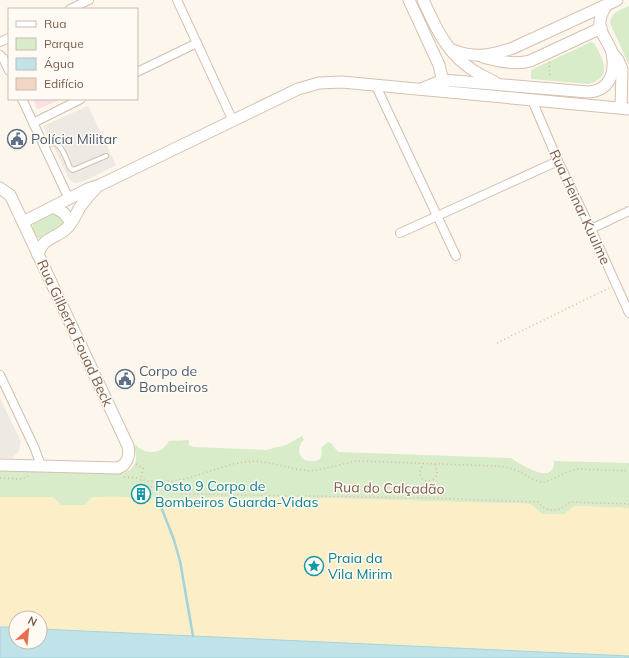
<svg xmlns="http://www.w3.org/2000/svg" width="629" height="658" font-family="Mulish,sans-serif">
	<rect width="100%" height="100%" fill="#fdf6ec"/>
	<g fill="#efe9e4">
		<path d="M88 106 116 165 84 181 75 183 71 181 69 179 43 126Z"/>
		<path d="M0 398 21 442 19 451 12 458H0Z"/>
	</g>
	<path fill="#fbdfe3" d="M33 99H61L39 109H37Z"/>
	<g fill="#d8ecc9">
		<path d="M629 6V65L610 23C611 12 620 10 629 6Z"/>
		<path d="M591 42 594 43C597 48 604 61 604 66 606 76 597 82 589 84L531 79V70Z"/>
		<path d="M54 212 63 220V225L44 238C34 240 30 231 34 222Z"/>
		<path d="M302 436 304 440C296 447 298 460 309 461 312 462 316 461 319 460 322 456 322 453 321 448L328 442 331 443 338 452 511 458C520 464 555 487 554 461L629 463V508L574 506 565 514H542L530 504 322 498 315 501 307 497 246 498C240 501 235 499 229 497L177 499 153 497C150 500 149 502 145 503 138 505 136 501 131 498 127 496 99 497 93 497L85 505H61L53 497H0V469L124 473C137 468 138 458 134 447L136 445C146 456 162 454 169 441L189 440V445L194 447 266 450 286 445Z"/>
	</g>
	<path fill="#fcefc7" d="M0 497H53L61 505H85L92 497C99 497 127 496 131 498 136 501 137 505 145 503 149 502 150 500 152 497L177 499 229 497C235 499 240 501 246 498L307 497 315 501 322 498 531 504 542 514H565L574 506 629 508V656L40 629V618H16V627H0Z"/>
	<path fill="#bfe3e8" stroke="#a5d3da" d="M0 627H16V642H40V629L629 656V658H0Z"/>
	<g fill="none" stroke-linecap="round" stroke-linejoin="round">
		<path stroke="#a5d3da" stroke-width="2.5" d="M158 499 174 540 180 561 193 636"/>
	</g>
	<path fill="#f3d5c3" d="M138 489H145L146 499 137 500 136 491Z"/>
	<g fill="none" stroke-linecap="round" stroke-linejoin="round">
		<defs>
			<path id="lane" d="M45 147C47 145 51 143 54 143 62 144 67 161 70 168L73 170 106 156"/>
			<g id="street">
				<path d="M177 0 233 121"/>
				<path d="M70 9 89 0"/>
				<path d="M0 42 9 38"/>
				<path d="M0 55 3 58 9 71"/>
				<path d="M137 72 197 43"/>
				<path d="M376 86 456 256"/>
				<path d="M22 99 69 199"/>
				<path d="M532 100 558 161 591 229 629 313"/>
				<path d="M33 123 81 99"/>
				<path d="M591 229 629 211"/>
				<path d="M400 233 558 161"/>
				<path d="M0 375 35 449 41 466"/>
			</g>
			<g id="secondary">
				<path d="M409 0 439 65 444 86"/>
				<path d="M423 0C434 24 445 49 466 65 475 73 486 77 496 83"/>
				<path d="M450 49C475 59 488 56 513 48L617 0"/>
				<path d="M613 54 618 60 622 69 621 108"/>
				<path d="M483 57C497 61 516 65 530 61L601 28"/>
				<path d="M421 89 443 80 588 92C610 91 616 72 612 53 610 44 602 36 600 27 599 19 602 12 606 6"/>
				<path d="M0 188 10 195 12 199 128 446C130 456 127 465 118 468L0 465"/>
				<path d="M53 207 64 213 69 220"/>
				<path d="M23 222 88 189 100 185 298 89 319 83 342 82 629 109"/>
				<path d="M38 255C42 237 56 239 67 228 73 222 76 214 80 207 85 200 90 194 96 188"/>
			</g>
		</defs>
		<use href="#lane" stroke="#d1beb0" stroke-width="6"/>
		<use href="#street" stroke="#d1beb0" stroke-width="10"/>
		<use href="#secondary" stroke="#d6c0b0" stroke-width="13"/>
		<g stroke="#d9b8a5" stroke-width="1.5" stroke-dasharray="1 3" stroke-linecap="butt">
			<path d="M549 62 550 78"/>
			<path d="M497 343 609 288"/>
			<path d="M423 463C422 466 420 470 420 473 420 483 436 484 437 473 437 470 436 467 435 464"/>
			<path d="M136 464 143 468 140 485C153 488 168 488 182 486L181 494 428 498 538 502C548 514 559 512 570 502L629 504"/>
			<path d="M124 477 137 478 147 481H172L185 479 233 464 244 462 255 461 269 463 296 469 309 471 317 470 357 461 497 466C504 467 511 468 518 471 526 475 535 482 544 482 555 480 566 470 579 469L629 471"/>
			<path d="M0 478 22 479 28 476"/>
		</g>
		<use href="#lane" stroke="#fff" stroke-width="4"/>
		<use href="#street" stroke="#fff" stroke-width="8"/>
		<use href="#secondary" stroke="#fff" stroke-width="11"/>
	</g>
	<defs>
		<symbol id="civic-ring" viewBox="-11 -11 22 22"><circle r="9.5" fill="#fffaf3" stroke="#5c6f8a" stroke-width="1.5"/><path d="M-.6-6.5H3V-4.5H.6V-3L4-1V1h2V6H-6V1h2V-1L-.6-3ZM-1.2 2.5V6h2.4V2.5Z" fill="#5c6f8a"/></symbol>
		<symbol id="building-ring" viewBox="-11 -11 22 22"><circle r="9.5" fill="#fffaf3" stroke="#0f9aa8" stroke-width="1.5"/><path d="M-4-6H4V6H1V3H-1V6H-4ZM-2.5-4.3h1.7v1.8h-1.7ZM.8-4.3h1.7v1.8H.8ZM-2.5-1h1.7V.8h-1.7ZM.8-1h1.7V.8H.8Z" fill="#0f9aa8"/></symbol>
		<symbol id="sight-ring" viewBox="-11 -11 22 22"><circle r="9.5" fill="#fffaf3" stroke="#0f9aa8" stroke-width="1.5"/><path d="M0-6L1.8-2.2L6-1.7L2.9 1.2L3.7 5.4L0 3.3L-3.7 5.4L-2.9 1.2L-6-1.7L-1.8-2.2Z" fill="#0f9aa8"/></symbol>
	</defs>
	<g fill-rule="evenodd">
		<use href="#civic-ring" x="6" y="128" width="22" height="22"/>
		<use href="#civic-ring" x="114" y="368" width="22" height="22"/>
		<use href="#building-ring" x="130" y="483" width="22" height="22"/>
		<use href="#sight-ring" x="303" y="555" width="22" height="22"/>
	</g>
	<g text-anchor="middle" stroke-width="3" stroke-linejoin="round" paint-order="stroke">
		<g font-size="14" fill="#4e5e75" stroke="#fffaf3" text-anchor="start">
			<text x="31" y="144">Polícia Militar</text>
			<text x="139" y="376">Corpo de<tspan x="139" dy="16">Bombeiros</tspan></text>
		</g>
		<g font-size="14" fill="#7a5c4d" stroke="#fffaf3">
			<text transform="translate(580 207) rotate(65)" y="5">Rua Heinar Kuulme</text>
			<text transform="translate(75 333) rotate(65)" y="5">Rua Gilberto Fouad Beck</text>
			<text transform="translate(389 488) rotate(1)" y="5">Rua do Calçadão</text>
		</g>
		<g font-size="14" fill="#0d838f" stroke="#fffaf3" text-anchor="start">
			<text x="155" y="491">Posto 9 Corpo de<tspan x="155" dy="16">Bombeiros Guarda-Vidas</tspan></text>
			<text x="328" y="563">Praia da<tspan x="328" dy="16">Vila Mirim</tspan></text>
		</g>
	</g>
	<rect x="8" y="8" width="130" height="92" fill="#fffaf3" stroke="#cabbb1"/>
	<rect x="16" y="21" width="20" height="6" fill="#ffffff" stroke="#cabbb1"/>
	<text x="44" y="28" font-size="12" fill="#7a5c4d">Rua</text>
	<rect x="16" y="38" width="20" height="12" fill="#d8ecc9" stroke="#cabbb1"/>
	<text x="44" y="48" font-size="12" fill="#7a5c4d">Parque</text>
	<rect x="16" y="58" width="20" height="12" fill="#bfe3e8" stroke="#cabbb1"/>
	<text x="44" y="68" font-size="12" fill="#7a5c4d">Água</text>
	<rect x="16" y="78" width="20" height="12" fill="#f3d5c3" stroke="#cabbb1"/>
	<text x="44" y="88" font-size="12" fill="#7a5c4d">Edifício</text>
	<g transform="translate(28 630) rotate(27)"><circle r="19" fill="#fffaf3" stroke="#cabbb1"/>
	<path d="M0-3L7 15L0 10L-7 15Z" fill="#e76f51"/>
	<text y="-6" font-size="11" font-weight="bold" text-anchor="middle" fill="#7a5c4d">N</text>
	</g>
</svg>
